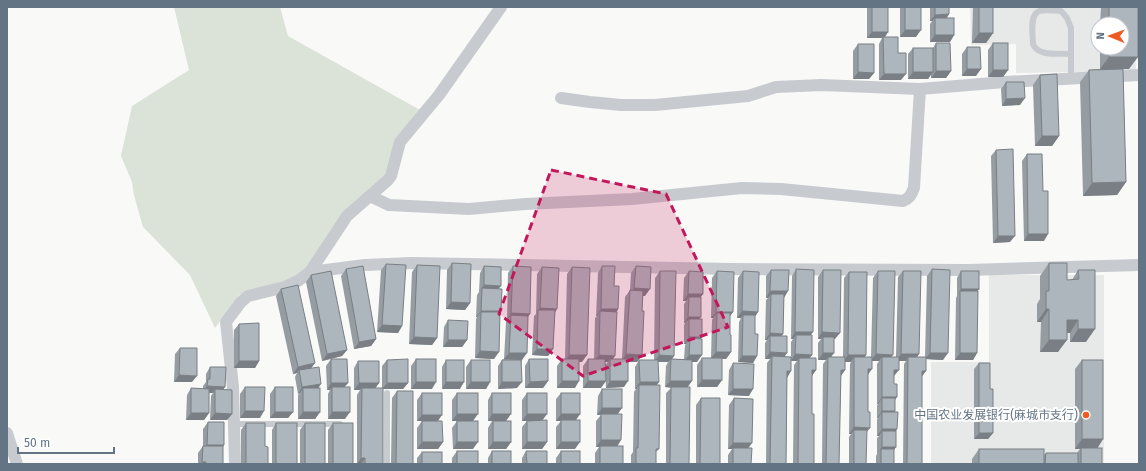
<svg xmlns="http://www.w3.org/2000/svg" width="1146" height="471" font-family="'Fira Sans','Noto Sans SC',sans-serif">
	<rect width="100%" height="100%" fill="#f9f9f7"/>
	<g fill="#e7e8e8" fill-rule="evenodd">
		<path d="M970 7H1135L1136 71 1016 73V44L971 45ZM1098 24H1122V48H1098Z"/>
		<path d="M989 275H1104V464H931V362H989Z"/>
	</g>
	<path fill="#dbe2d8" d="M174 7H280L288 36 420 110 387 174 308 267 293 280 239 295 215 328 190 275 143 227 134 195 132 182 121 156 132 106 189 70Z"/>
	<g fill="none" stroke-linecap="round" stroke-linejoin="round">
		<g stroke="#c7cbcf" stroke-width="6">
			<path d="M1071 78V28L1067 18 1061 11C1055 11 1045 9 1039 11 1029 15 1033 36 1033 44 1038 57 1059 53 1071 54"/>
			<path d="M387 393V464"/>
			<path d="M234 424H340"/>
		</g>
		<g stroke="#c7cbcf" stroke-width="12">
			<path d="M561 98 590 102 621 105H655L748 96 776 87 821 85 920 89 1005 82 1139 75"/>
			<path d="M370 196 389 205 469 209 525 204 632 199 742 188 781 189 903 201C910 198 911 195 914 188L920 89"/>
			<path d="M310 272 365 265 411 263 732 269 968 270 1139 265"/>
			<path d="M7 433 17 464"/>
			<path d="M235 464 233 387 226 322 241 302 248 296 285 287 298 281 310 272 347 216 388 180 391 176 400 142 439 95 501 7"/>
		</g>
	</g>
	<g fill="#959da2">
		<path d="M867 7H888V32L885 37 898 53 901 80H879V44L882 38H867Z"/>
		<path d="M900 7H921L916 37H900Z"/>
		<path d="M930 7H949V14L947 18 954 35 950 42H930V24L932 21H930Z"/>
		<path d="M973 7H993V33L986 43H972Z"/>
		<path d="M1101 7H1138L1129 69H1123L1126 182 1117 195 1083 196 1080 82 1089 70 1100 69V48H1122V24H1100Z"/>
		<path d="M1098 30V40H1095V34Z"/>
		<path d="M936 43 951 71 946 78H931V74L928 79H908V54L913 48H933Z"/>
		<path d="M993 43 1008 70 1003 77H988V50Z"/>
		<path d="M858 44 874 73 869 79H853V51Z"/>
		<path d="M967 47 976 76H962V54Z"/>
		<path d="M1040 75 1059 136 1052 146H1035L1033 85Z"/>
		<path d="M1006 82 1020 105 1002 106 1001 89Z"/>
		<path d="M996 150 1010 242 993 243 991 156Z"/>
		<path d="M1027 154 1044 241H1024L1022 161Z"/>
		<path d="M452 263 470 303 465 310 446 309 447 270Z"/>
		<path d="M1049 263 1067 280H1072L1078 270 1086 342H1070V333H1067L1058 352H1040L1041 322H1037V304L1040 299V276Z"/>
		<path d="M386 264 402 326 398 333 377 332 381 270Z"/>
		<path d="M417 265 437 338 432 345 409 344 412 272Z"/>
		<path d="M484 266 499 289 500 313 494 359 475 358 476 319 477 317H476L477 295 479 292 480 273Z"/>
		<path d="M513 266 530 314 528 316 522 360 517 388 498 389V366L502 360 504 359 506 322 507 320 508 273Z"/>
		<path d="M602 266 614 286 618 309 617 312 613 359H622L625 297 630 290 631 273 636 266 645 296H643L642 311V355L637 362H628L624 387 606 388 605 365 608 362H605L601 388H583V366L588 359H594L595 318 597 316H596L598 273Z"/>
		<path d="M542 267 555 313 553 349 548 356 532 355 534 316 536 314 537 274Z"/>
		<path d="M572 267 582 362H579L575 388H557V366L562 359H565L567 274Z"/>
		<path d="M346 269 376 339 371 346 354 349 341 276Z"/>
		<path d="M796 269 811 335 812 355 810 358 816 370 812 376V414L814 464H793L794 365 797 361H791L787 377 786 464H766L767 363 770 359H765V343L767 340H765L766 300 768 298H766V276L771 270 784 297 783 334 781 336 787 353 784 357H791V342L793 339H791L792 276Z"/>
		<path d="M932 269 943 360 926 359 922 376V464H903L904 364 906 361H899L894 376V384L897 397 895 399 894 412 897 429 896 431V447L894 450V464H876V456L877 454V438L879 436H877V419L878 418H877V405L878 404H877V364L879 361H872L868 374 866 464H849V437L851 434H849L850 364 851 362H845V370L841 376 839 464H822L823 364 826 360H818V343L821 339H818V277L823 270 835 339H834L831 357H843L844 278 849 272 866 355 864 357H871L873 278 878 271 891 357H896L898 277 903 271 919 354 917 357H925L927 276Z"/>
		<path d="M660 271 672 359H684L685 345 686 344H684V325L685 323H684V304L686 301H683L684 278 689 271 703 294 700 297 699 319 702 337 701 339 697 362H692L688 387 689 464H666V393L671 388 665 387 666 366 668 362H658L656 385 659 449 656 452V464H631V455L633 452 634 392 636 389H635V367L639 360H654L655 278Z"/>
		<path d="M717 271 733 312 730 316V335L731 352 726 359H722V380L717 387H697V365L702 358H711L712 320 713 318H711L712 278Z"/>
		<path d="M743 271 758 312 755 316V334L757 356 753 363 738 362 739 322 741 318H737L738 278Z"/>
		<path d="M961 271 979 289 977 291V353L973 360H955L956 298 957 296V278Z"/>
		<path d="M311 275 347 350 342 356 322 361 306 282Z"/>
		<path d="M281 289 311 368 318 388 320 412 315 419H298V395L300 393 298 394 295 377 297 373 293 374 276 296Z"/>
		<path d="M448 320 467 340 462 347H443L444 327Z"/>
		<path d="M239 324 259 361 255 368H234V330Z"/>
		<path d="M180 348 192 382H174L175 354Z"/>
		<path d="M331 359 345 387V419H328V394L330 390H327L326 366Z"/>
		<path d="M416 359 432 389H411V366Z"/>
		<path d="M529 359 548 381 543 388H525V366Z"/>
		<path d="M387 360 408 383 403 389H383V464H357V395L360 390H354V368L358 361 379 383 375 388H382V366Z"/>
		<path d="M446 360 460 389H442V367Z"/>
		<path d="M471 360 490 382 486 389H466V367Z"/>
		<path d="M1082 360 1103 439 1097 448 1102 464H972V459L979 449 1044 455 1046 453H1077L1080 449H1075V369Z"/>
		<path d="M733 363 749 396 728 395 729 370Z"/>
		<path d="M979 363 990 389 993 433 988 439H974V369Z"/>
		<path d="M210 367 225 387 223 389 232 414 227 420H210L211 396 213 393H209V413L204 420H186L187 395 191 388 203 389V386L206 382V374Z"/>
		<path d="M245 387 260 418H240V394Z"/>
		<path d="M275 387 293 412 288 418H270V394Z"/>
		<path d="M602 389 622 408 617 414V446L623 464H595V453L599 447H596V421L601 415H597L598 396Z"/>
		<path d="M397 391 413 464H391L392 398Z"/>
		<path d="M422 393 438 421 443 442 438 449H417V428L422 421H417V400Z"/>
		<path d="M457 393 473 421V449H453L452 428 457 421H452V400Z"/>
		<path d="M492 393 506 421 511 442 506 449H488V428L492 421H488V400Z"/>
		<path d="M527 393 542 420 547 442 542 449H522V427L527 421H522V400Z"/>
		<path d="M561 393 580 414 576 420 575 449H556V427L561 421H556V399Z"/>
		<path d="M701 398 720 464H696V405Z"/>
		<path d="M734 398 748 448 751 464H728V455L732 449H728L729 405Z"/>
		<path d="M208 422 224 445 223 446V464H198V453L203 446V429Z"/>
		<path d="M246 423 265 446 268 464H241V430Z"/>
		<path d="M276 423 297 464H272V430Z"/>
		<path d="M305 423 325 464H300V430Z"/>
		<path d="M333 423 353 464H328V430Z"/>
		<path d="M457 451 478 464H452V458Z"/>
		<path d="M492 451 511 464H488V458Z"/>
		<path d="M526 451 547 464H522V458Z"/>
		<path d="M561 451 580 464H556V458Z"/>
		<path d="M422 452 442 464H417V458Z"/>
	</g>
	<g fill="#797f84">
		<path d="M949 14 944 21 935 18 932 21H930L935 15Z"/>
		<path d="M905 30H921L916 37H900Z"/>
		<path d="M872 32H888L884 38 883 37 882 38H867Z"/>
		<path d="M979 33H993L986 43H972Z"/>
		<path d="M935 35H954L950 42H930Z"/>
		<path d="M1098 36V40H1095Z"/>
		<path d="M1109 57H1138L1129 69H1100Z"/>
		<path d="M967 69H981L976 76H962Z"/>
		<path d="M993 70H1008L1003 77H988Z"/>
		<path d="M936 71H951L946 78H931Z"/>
		<path d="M858 72 874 73 869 79H853Z"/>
		<path d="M913 72H933L928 79H908Z"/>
		<path d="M884 74H906L901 80H879Z"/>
		<path d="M1025 98 1020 105 1002 106 1006 99Z"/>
		<path d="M1042 136H1059L1052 146H1035Z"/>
		<path d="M1126 182 1117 195 1083 196 1092 183Z"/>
		<path d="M1028 234H1048L1044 241H1024Z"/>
		<path d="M998 236H1015L1010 242 993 243Z"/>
		<path d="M484 285 501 286 496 292 482 288 479 292Z"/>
		<path d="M634 288 650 289 645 296 630 295Z"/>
		<path d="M961 289H979L974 296 960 291 957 296Z"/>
		<path d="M770 291H788L784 298 771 294 768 298H766Z"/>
		<path d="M688 294H703L698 301 689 297 686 301H683Z"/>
		<path d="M451 302 470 303 465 310 446 309Z"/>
		<path d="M540 308 557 309 553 316 538 311Z"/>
		<path d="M601 309H618L614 316 600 311 597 316H596Z"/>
		<path d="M1046 309H1049L1041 322H1037Z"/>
		<path d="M481 311H501L497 318 481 312 477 317H476Z"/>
		<path d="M742 311 758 312 754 318 743 315 741 318H737Z"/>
		<path d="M716 312H733L728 319 717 313 713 318H711Z"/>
		<path d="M511 313 530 314 525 321 511 315 507 320Z"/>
		<path d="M688 317H701L696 324 689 319 685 323H684Z"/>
		<path d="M1067 320H1078L1070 333H1058Z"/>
		<path d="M382 325 402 326 398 333 377 332Z"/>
		<path d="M1078 329H1095L1086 342H1070Z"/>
		<path d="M795 332H813L808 339 796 335 793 339H791Z"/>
		<path d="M822 332 840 333 835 339H823V337L821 339H818Z"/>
		<path d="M770 333 783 334 779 340 770 336 767 340H765Z"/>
		<path d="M414 337 437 338 432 345 409 344Z"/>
		<path d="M689 337H702L697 344 690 338 686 344H684Z"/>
		<path d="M376 339 371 346 354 349 359 342Z"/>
		<path d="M448 340H467L462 347H443Z"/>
		<path d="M1049 340H1067L1058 352H1040Z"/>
		<path d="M537 349H553L548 356 532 355Z"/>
		<path d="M347 350 342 356 322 361 327 354Z"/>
		<path d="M480 351 499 352 494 359 475 358Z"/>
		<path d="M716 352H731L726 359 711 358Z"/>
		<path d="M770 352 787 353 782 360 772 356 770 359H765Z"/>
		<path d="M509 353H527L522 360 504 359Z"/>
		<path d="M823 353H834L829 360 828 357 826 360H818Z"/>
		<path d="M930 353H948L943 360 925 359Z"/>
		<path d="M960 353H977L973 360H955Z"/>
		<path d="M626 354 642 355 637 362 622 361Z"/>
		<path d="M795 354 812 355 807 361 799 358 797 361H791Z"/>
		<path d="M876 354 893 355 888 361 882 357 879 361H871Z"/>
		<path d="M901 354H919L914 361 908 357 906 361H896Z"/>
		<path d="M569 355H587L582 362H565Z"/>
		<path d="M599 355 615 356 611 362 610 359 608 362H594Z"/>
		<path d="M659 355 674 356 671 361V359L668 362H654Z"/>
		<path d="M689 355H702L697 362H684Z"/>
		<path d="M848 355H866L861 362 854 357 851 362H843Z"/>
		<path d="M742 356H757L753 363 738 362Z"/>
		<path d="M239 361H259L255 368H234Z"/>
		<path d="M315 363 310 370H299L297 373 293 374 298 367Z"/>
		<path d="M868 369H872L867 376Z"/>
		<path d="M812 370H816L811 377Z"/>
		<path d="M841 370H845L840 377Z"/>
		<path d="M894 370H899L894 376Z"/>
		<path d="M787 371H791L787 378Z"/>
		<path d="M922 371H926L921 378Z"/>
		<path d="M179 375 197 376 192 382H174Z"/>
		<path d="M702 380H722L717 387H697Z"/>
		<path d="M548 381 543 388H525L530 382Z"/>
		<path d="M562 381H579L575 388H557Z"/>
		<path d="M588 381H606L601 388H583Z"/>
		<path d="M610 381H628L624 387 606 388Z"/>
		<path d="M670 381H692L687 388 665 387Z"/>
		<path d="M416 382H436L432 389H411Z"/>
		<path d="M446 382H464L460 389H442Z"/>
		<path d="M471 382H490L486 389H466Z"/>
		<path d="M502 382H522L517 388 498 389Z"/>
		<path d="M640 382H659L654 389 639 385 636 389H635Z"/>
		<path d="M331 383H348L343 389 332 387 330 390H327Z"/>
		<path d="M359 383H379L374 390 362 388 360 390H354Z"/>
		<path d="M387 383H408L403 389H382Z"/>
		<path d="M321 384 317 390 303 388 300 393 298 394 302 387Z"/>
		<path d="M207 386 225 387 220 394 215 389 213 393H203Z"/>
		<path d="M733 389H753L749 396 728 395Z"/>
		<path d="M882 397H897L892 404 882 398 878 404H877Z"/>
		<path d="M602 408H622L617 415H597Z"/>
		<path d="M245 411H264L260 418H240Z"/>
		<path d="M882 411H895L891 418 882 412 878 418H877Z"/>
		<path d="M275 412H293L288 418H270Z"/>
		<path d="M303 412H320L315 419H298Z"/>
		<path d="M332 412H350L345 419H328Z"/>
		<path d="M191 413H209L204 420H186Z"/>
		<path d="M215 413 232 414 227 420H210Z"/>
		<path d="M457 414H478L473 421H452Z"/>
		<path d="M492 414H511L506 421H488Z"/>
		<path d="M527 414H547L542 421H522Z"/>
		<path d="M561 414H580L575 421H556Z"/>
		<path d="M422 415H442L438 421H417Z"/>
		<path d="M854 427 870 428 865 434 854 430 851 434H849Z"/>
		<path d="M882 429H897L893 436 882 431 879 436H877Z"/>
		<path d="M979 433H993L988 439H974Z"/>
		<path d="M1082 439H1103L1097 449H1075Z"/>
		<path d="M601 440H621L617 447 600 446 599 447H596Z"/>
		<path d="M422 442H443L438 449H417Z"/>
		<path d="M457 442H478L473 449H453Z"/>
		<path d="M493 442H511L506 449H488Z"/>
		<path d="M527 442H547L542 449H522Z"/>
		<path d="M561 442H580L575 449H556Z"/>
		<path d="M733 443H752L747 450 733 448 732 449H728Z"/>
		<path d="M207 445H224L219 452H203Z"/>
		<path d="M882 447H896L891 454 881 449 877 454Z"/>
		<path d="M361 458H365L361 464H357Z"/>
		<path d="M202 462H206L205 464H201Z"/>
	</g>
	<g fill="#adb6bc" stroke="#797f84">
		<rect x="872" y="7" width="16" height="25"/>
		<rect x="905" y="7" width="16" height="23"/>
		<path d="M935 7H949V14L935 15Z"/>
		<rect x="979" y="7" width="14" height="26"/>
		<path d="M1109 7H1138V57H1109V48H1122V24H1104V22H1109Z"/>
		<rect x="935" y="18" width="19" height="17"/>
		<path d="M883 37H898V53H906V74H884Z"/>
		<path d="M936 43H950L951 71H936Z"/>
		<rect x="993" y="43" width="15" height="27"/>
		<path d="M858 44H874V73L858 72Z"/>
		<path d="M967 47H980L981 69H967Z"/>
		<rect x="913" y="48" width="20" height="24"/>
		<path d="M1123 69 1126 182 1092 183 1089 70Z"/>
		<path d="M1057 74 1059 136H1042L1040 75Z"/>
		<path d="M1006 82H1024L1025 98 1006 99Z"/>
		<path d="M1013 149 1015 236H998L996 150Z"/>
		<path d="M1027 154H1042L1043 191H1048V234H1028Z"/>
		<path d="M452 263 471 264 470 303 451 302Z"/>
		<path d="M1049 263H1067V280L1079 279 1078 270H1095V329H1078V320H1067V340H1049V309H1046V291H1049Z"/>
		<path d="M386 264 406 265 402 326 382 325Z"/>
		<path d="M417 265 440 266 437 338 414 337Z"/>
		<path d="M363 266 376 339 359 342 346 269Z"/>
		<path d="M484 266 501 267V286L484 285Z"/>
		<path d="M513 266 531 267 530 314 511 313Z"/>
		<path d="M602 266H615L614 286H619L618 309H601Z"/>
		<path d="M636 266 651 267 650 289 634 288Z"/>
		<path d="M542 267 559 268 557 309 540 308Z"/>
		<path d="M572 267 590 268 587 355H569Z"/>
		<path d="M796 269 814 270 813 332H795Z"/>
		<path d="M932 269 950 270 948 353H930Z"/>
		<path d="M771 270H789L788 291H770Z"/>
		<path d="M823 270H841L840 333 822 332Z"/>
		<path d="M331 271 347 350 327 354 311 275Z"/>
		<path d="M660 271H676L674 356 659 355Z"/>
		<path d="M689 271 703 272V294H688Z"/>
		<path d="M717 271 734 272 733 312H716Z"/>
		<path d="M743 271 759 272 758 312 742 311Z"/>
		<path d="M878 271H895L893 355 876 354Z"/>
		<path d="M903 271H921L919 354H901Z"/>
		<rect x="961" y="271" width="18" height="18"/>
		<path d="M849 272H867L866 355H848Z"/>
		<path d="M298 285 315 363 298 367 281 289Z"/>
		<path d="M482 288 502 289 501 311H481Z"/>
		<path d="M630 290 643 291 642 311H644L642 355 626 354Z"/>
		<path d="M960 291H978L977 353H960Z"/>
		<path d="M771 294H784L783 334 770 333Z"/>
		<path d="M689 297H701V317H688Z"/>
		<path d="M538 310H555L553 349H537Z"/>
		<path d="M600 311 617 312 615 356 599 355Z"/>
		<path d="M481 312H500L499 352 480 351Z"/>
		<path d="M717 313H730V335H731V352H716Z"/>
		<path d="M511 315 528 316 527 353H509Z"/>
		<path d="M743 315H755V334H758L757 356H742Z"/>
		<rect x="689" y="319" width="13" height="18"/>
		<path d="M448 320 468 321 467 340H448Z"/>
		<path d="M259 323V361H239V324Z"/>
		<path d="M796 335H812V355L795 354Z"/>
		<path d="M770 336H787V353L770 352Z"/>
		<rect x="823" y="337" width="11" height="16"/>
		<path d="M690 338 702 339V355H689Z"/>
		<path d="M180 348H197V376L179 375Z"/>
		<path d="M772 356 791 357V371H787L786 464H770Z"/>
		<path d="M828 357H845V370H841L839 464H826Z"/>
		<path d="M854 357H872V369H868V412H870V428L854 427Z"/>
		<path d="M882 357H899V370H894V384H897V397H882Z"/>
		<path d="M908 357H926V371H922V464H907Z"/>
		<rect x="702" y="358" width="20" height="22"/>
		<path d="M799 358H816V370H812V414H814V464H798Z"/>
		<path d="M331 359H347L348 383H331Z"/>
		<path d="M408 359V383H387V360Z"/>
		<rect x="416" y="359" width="20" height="23"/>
		<path d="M529 359H548V381L530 382Z"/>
		<rect x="562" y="359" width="17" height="22"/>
		<path d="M588 359H605L606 381H588Z"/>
		<rect x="610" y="359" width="18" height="22"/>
		<path d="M671 359 692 360V381H670Z"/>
		<rect x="446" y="360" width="18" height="22"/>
		<rect x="471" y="360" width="19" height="22"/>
		<path d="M502 360H521L522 382H502Z"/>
		<path d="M639 360H658L659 382H640Z"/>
		<rect x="1082" y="360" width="21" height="79"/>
		<path d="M358 361H379V383H359Z"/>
		<path d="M733 363 754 364 753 389H733Z"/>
		<path d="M979 363H990V389H993V433H979Z"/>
		<path d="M210 367H226L225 387 207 386 208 379H210Z"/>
		<path d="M319 367 321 384 302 387 299 370Z"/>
		<path d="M639 385H660L659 449H656V464H636V448H638Z"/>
		<path d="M245 387H265L264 411H245Z"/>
		<rect x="275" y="387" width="18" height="25"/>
		<rect x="332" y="387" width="18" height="25"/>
		<path d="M671 387H690L689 464H670Z"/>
		<path d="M191 388 209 389V413H191Z"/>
		<rect x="303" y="388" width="17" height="24"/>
		<path d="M362 388H383V464H365V458H361Z"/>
		<path d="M215 389 232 390V414L215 413Z"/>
		<rect x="602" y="389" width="20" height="19"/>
		<path d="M397 391H413V464H396Z"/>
		<rect x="422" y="393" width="20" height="22"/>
		<rect x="457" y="393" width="21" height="21"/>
		<rect x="492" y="393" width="19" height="21"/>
		<rect x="527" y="393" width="20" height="21"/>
		<rect x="561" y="393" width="19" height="21"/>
		<path d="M701 398H720V464H700Z"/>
		<path d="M734 398 753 399 752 443H733Z"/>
		<rect x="882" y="398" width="13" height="13"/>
		<path d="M882 412H898L897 429H882Z"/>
		<path d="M601 414H622L621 440H601Z"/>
		<path d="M547 420V442H527V421Z"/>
		<rect x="561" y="420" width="19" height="22"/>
		<path d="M422 421H442L443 442H422Z"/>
		<rect x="457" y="421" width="21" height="21"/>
		<rect x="493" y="421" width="18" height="21"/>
		<path d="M208 422H224V445H207Z"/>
		<path d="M246 423H265V446L268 447V464H246Z"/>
		<rect x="276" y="423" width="21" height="41"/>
		<rect x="305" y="423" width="20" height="41"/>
		<rect x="333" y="423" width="20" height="41"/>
		<path d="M854 430H867L866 464H854Z"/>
		<rect x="882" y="431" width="14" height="16"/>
		<path d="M203 446H223V464H206V462H202Z"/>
		<rect x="600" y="446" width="23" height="18"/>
		<path d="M733 448H752L751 464H733Z"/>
		<rect x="1081" y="448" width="21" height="16"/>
		<rect x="881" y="449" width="13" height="15"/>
		<rect x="979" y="449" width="65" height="15"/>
		<rect x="457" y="451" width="21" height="13"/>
		<rect x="492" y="451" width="19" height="13"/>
		<path d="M526 451H547V464H527Z"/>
		<rect x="561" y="451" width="19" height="13"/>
		<rect x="422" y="452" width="20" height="12"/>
		<path d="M1046 453H1078V464H1045Z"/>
	</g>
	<path fill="#c2185b" fill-opacity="0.2" stroke="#c2185b" stroke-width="3" stroke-dasharray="8 5" stroke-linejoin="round" d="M551 170 666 194 728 327 583 376 499 314Z"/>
	<circle fill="#ee5a22" stroke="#fff" stroke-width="1.5" cx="1086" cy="415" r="4"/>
	<g text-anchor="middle" stroke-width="4" stroke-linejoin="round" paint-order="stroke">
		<g font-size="12" fill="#637484" stroke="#fff" text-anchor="end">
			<text x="1078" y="419">中国农业发展银行(麻城市支行)</text>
		</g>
	</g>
	<rect width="1146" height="471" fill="none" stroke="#637484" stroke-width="16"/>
	<g transform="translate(1110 36) rotate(271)"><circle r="19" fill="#ffffff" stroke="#c1c7ce"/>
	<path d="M0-3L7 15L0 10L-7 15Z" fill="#ee5a22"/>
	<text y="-6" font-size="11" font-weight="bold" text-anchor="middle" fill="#637484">N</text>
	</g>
	<path d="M18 447v6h96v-6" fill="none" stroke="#637484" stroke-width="2"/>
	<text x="24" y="447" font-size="12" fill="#637484" stroke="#ffffff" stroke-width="3" paint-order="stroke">50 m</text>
</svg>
